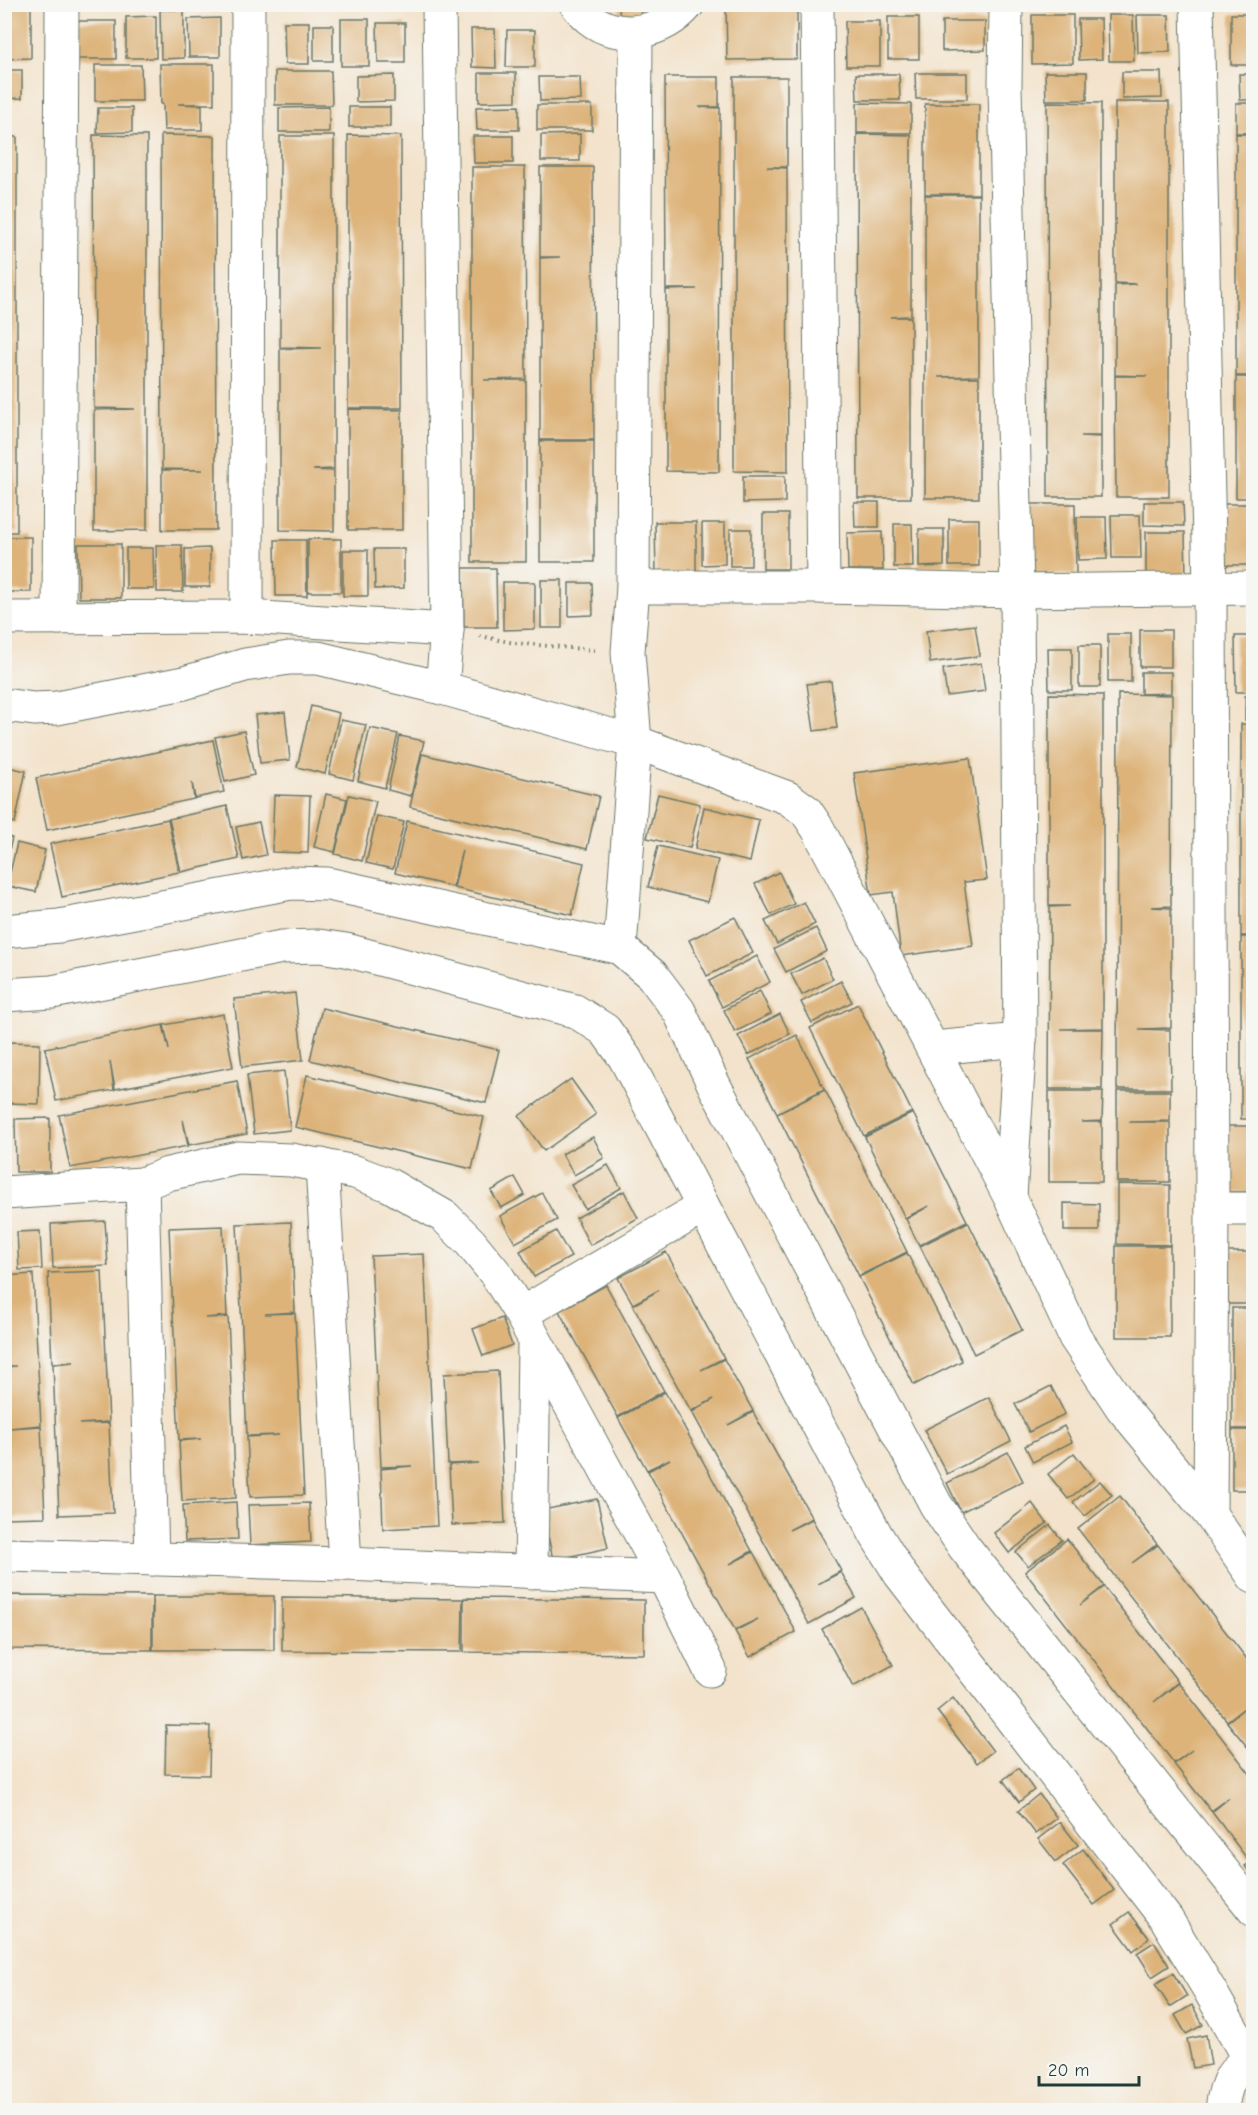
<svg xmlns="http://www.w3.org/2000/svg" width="1258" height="2115" font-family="'Comic Neue',sans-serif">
	<rect width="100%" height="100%" fill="#f6f6f2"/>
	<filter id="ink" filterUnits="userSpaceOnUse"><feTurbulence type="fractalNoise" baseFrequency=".0167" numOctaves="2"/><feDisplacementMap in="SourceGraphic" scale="12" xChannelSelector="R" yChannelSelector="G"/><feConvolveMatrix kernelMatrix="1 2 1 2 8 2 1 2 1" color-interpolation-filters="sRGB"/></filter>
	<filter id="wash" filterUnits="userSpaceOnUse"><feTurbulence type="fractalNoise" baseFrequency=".008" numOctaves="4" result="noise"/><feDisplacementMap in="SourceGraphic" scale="24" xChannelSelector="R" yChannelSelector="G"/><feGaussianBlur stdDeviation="1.35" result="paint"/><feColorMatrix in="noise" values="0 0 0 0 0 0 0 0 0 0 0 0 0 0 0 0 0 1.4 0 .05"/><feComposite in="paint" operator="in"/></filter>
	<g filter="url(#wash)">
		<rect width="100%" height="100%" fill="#f3e3cc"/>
		<g id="blocks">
			<g fill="#ddb379">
				<path d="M4 4H31V58L4 59Z"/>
				<path d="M726 4H797V59L727 60Z"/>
				<path d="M619 5H641L640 27 620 26Z"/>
				<path d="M160 10H184V58L161 59Z"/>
				<rect x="1231" y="14" width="23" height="51"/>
				<path d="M1032 15H1073V63L1032 64Z"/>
				<path d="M1108 15H1133L1134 61H1109Z"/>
				<path d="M1137 15H1169L1170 52 1138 53Z"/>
				<path d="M156 16V58H126V17Z"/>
				<rect x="888" y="17" width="31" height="42"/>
				<path d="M220 18V57H189L188 19Z"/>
				<rect x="341" y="19" width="28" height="47"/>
				<path d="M1078 19H1101L1102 59 1079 60Z"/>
				<path d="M70 21H116V59H71Z"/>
				<path d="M845 21H880V66H846Z"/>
				<path d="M942 21H985V50L942 51Z"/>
				<path d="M284 22H309V64H285Z"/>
				<path d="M377 23H405V63H378Z"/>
				<rect x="314" y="25" width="19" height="36"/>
				<path d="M471 29H495L496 68 472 67Z"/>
				<path d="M507 30H535V67H506Z"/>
				<path d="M160 64H214V104H178L202 105V130H164L163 104H161Z"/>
				<path d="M95 65H141L142 101H95Z"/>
				<path d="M4 70H22V98L4 99Z"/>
				<path d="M275 71H331L332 105H275Z"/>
				<path d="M1045 72H1087V100H1046Z"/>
				<path d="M1122 72H1161L1162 98 1122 99Z"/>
				<path d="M479 73H516V101L479 102Z"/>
				<path d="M915 73H967V99H916Z"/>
				<path d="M856 74H899L900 100H857Z"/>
				<path d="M1239 74H1254V100H1240Z"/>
				<path d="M394 75V101L356 102V76Z"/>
				<path d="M539 77H580L581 100 540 101Z"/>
				<path d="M665 77H719V107H699L720 108 719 472 666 471V290L697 289H666Z"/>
				<path d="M734 77H787V167H767L787 168 788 472 734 471Z"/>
				<path d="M1047 102 1101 103V436H1081L1101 437V497H1048Z"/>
				<path d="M1115 102H1169V497H1116L1115 376H1147L1115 375V285L1136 284 1115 283Z"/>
				<path d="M857 103 911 104V133H857Z"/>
				<rect x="1236" y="103" width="18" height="30"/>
				<rect x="4" y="104" width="3" height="30"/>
				<rect x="925" y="104" width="54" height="90"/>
				<rect x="537" y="105" width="55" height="25"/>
				<path d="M519 106V130H477L476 107Z"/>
				<path d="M329 107V132H279V108Z"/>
				<rect x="349" y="107" width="41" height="20"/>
				<path d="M98 108H132V132L97 133Z"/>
				<path d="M580 134V161H541V135Z"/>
				<path d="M857 134 911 135V316L890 317H911V498H858Z"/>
				<rect x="1236" y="134" width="18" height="242"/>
				<path d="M93 135 147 136V530L94 531V410L135 409 94 408Z"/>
				<path d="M161 135 215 136 216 530H162V470H203L162 469Z"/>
				<path d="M348 135 401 136 402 408H348Z"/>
				<path d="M280 136H334V469L313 470 334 471V531L280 530V349L321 348 280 347Z"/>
				<path d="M473 136H513V163H474Z"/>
				<rect x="4" y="137" width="13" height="395"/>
				<path d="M472 167H525L526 379 484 380H526V562H472Z"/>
				<path d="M540 167H593L594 440H540V258L560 257H540Z"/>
				<path d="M925 195H979V376L938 377H979V498H925Z"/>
				<rect x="1236" y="377" width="18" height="121"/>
				<path d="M348 409 402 410V530H348Z"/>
				<rect x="540" y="441" width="54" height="121"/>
				<path d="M743 476H785V502L743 503Z"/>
				<path d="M854 502H879V527H855Z"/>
				<path d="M1144 502H1183L1184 526 1144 525Z"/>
				<path d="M1030 504H1075L1076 575H1031Z"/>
				<rect x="1222" y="504" width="32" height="61"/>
				<rect x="763" y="514" width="25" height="55"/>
				<path d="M1111 515H1140L1141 558H1112Z"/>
				<path d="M1077 517H1106L1107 559 1078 560Z"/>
				<rect x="949" y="519" width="30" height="47"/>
				<path d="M655 522H696V575H656Z"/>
				<path d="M702 523H725V564L702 565Z"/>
				<path d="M894 524H912L913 567H894Z"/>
				<rect x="730" y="529" width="21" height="37"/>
				<path d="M919 529H944V566L919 567Z"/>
				<path d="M882 532 883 570H848L847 533Z"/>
				<path d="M1146 532H1185L1186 577H1146Z"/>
				<rect x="4" y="537" width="27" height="55"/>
				<rect x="308" y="539" width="33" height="53"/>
				<path d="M275 540H306L307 596H276Z"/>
				<path d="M78 544H121V598H79Z"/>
				<path d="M156 545H182L183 592H157Z"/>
				<path d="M126 548H153L154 589H126Z"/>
				<path d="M210 548V587H185V549Z"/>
				<path d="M374 549H404V588L375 589Z"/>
				<rect x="343" y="550" width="25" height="46"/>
				<path d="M463 568H496L497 627H464Z"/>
				<rect x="541" y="580" width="21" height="48"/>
				<path d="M503 582H535V629L503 630Z"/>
				<path d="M569 583H592L593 615 569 616Z"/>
				<path d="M975 625 980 656 930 663 926 631Z"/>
				<rect x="1140" y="630" width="31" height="37"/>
				<rect x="1108" y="634" width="23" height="48"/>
				<path d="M1235 636H1254V692H1236Z"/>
				<rect x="1079" y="645" width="21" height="42"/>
				<path d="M1048 648H1072V690H1049Z"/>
				<path d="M981 663 985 691 947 696 943 669Z"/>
				<path d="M1141 672H1171V693L1141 694Z"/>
				<path d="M831 681 837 728 814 731 807 684Z"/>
				<path d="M1049 694 1103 695V1028L1061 1029H1103L1102 1089H1049L1050 907 1070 906H1049Z"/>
				<path d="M1118 694 1172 695 1171 906 1151 907 1171 908V1028L1139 1029 1170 1030 1171 1089H1117Z"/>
				<rect x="1245" y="696" width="9" height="24"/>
				<path d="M311 706 339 713 325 774 297 767Z"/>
				<path d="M285 712 290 760 260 763 255 715Z"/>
				<path d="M341 720 366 725 353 780 329 774Z"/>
				<rect x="1241" y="724" width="13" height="212"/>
				<path d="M370 728 398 734 385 788 358 781Z"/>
				<path d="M244 731 254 775 225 782 215 737Z"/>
				<path d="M400 736 424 741 411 796 388 790Z"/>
				<path d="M213 740 224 792 195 798 192 783 194 799 47 830 36 778Z"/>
				<path d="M422 754 599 796 587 849 410 807Z"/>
				<path d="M970 758 987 880 964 882 973 946 901 956 893 892 871 895 854 773Z"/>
				<path d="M4 766 26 771 15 823 4 821Z"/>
				<path d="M326 794 347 799 335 852 314 847Z"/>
				<path d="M658 794 700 804 690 848 647 838Z"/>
				<path d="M274 795 310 796 308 853 272 852Z"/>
				<path d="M349 795 376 801 362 861 335 854Z"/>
				<path d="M227 806 239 859 181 872 169 819Z"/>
				<path d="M704 807 759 820 750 862 695 849Z"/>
				<path d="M377 816 404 822 393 869 366 863Z"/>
				<path d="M168 819 179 872 62 897 50 844Z"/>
				<path d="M407 821 584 863 572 915 454 888 462 850 453 887 395 873Z"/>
				<path d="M259 822 266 855 243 860 236 827Z"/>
				<path d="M4 836 12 838 5 868H4Z"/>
				<path d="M17 843 45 850 36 892 7 886Z"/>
				<path d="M658 846 718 860 708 902 648 887Z"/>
				<path d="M779 872 794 904 771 915 755 884Z"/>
				<path d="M804 902 815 924 777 944 765 921Z"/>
				<path d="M735 917 753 953 707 976 689 940Z"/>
				<path d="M816 928 827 951 786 972 774 949Z"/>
				<rect x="1241" y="937" width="13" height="182"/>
				<path d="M757 956 770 982 722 1007 709 981Z"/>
				<path d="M823 958 833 979 802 995 791 974Z"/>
				<path d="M841 981 852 1002 812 1023 801 1002Z"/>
				<path d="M760 991 771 1014 735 1032 724 1010Z"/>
				<path d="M295 993 303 1060 242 1067 234 999Z"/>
				<path d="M858 1004 912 1112 864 1136 810 1028Z"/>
				<path d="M322 1008 499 1050 486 1103 310 1060Z"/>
				<path d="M223 1014 233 1067 115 1089 110 1061 114 1090 56 1101 45 1048 163 1025 169 1050 164 1025Z"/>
				<path d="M780 1014 790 1034 748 1055 738 1036Z"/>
				<path d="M797 1035 824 1089 777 1113 749 1059Z"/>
				<path d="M9 1042 40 1043 39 1104 8 1103Z"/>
				<path d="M284 1071 290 1130 254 1134 247 1075Z"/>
				<path d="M307 1075 484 1117 472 1169 295 1127Z"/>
				<path d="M571 1079 596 1114 544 1151 519 1116Z"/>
				<path d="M237 1081 247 1134 189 1145 183 1120 188 1146 70 1168 59 1115Z"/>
				<path d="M825 1090 907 1252 859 1276 777 1114Z"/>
				<path d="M1049 1091H1103L1102 1121 1082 1122H1102V1182H1049Z"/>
				<path d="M1117 1091H1170V1121L1129 1122H1170V1182H1117Z"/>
				<path d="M913 1113 967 1221 919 1245 906 1219 929 1206 905 1218 865 1137Z"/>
				<path d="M50 1118V1172H16L15 1119Z"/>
				<path d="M1220 1126H1254V1192H1221Z"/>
				<path d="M593 1137 604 1158 574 1175 562 1154Z"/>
				<path d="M608 1165 621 1188 585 1209 571 1185Z"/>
				<path d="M515 1177 525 1195 501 1208 491 1191Z"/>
				<path d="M1117 1184 1170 1185V1245L1117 1244Z"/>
				<path d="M624 1191 638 1218 590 1245 576 1218Z"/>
				<path d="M542 1193 557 1220 515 1243 500 1216Z"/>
				<path d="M1064 1203 1099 1204V1231H1064Z"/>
				<path d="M105 1221 108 1266 53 1268 51 1224Z"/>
				<path d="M291 1222 295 1312 265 1314 295 1313 304 1495 250 1497 247 1437 279 1435 247 1436 237 1224Z"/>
				<path d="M968 1222 1022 1330 974 1354 920 1246Z"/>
				<path d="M223 1226 227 1316 205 1318 228 1317 236 1498 182 1501 179 1441 201 1439 179 1440 169 1228Z"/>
				<path d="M40 1231 42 1269 19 1270 17 1232Z"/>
				<path d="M556 1231 571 1257 534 1277 520 1251Z"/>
				<path d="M4 1232H8L10 1269 4 1270Z"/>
				<rect x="1116" y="1246" width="54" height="91"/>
				<path d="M666 1252 724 1358 701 1370 724 1359 753 1411 728 1425 753 1412 812 1518 789 1530 812 1519 841 1571 818 1584 841 1572 856 1598 809 1624 692 1412 714 1399 691 1411 633 1305 659 1290 633 1304 618 1278Z"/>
				<path d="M1223 1252H1254V1304H1222Z"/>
				<path d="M907 1253 962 1361 914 1385 859 1277Z"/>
				<path d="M424 1254 437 1526 383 1529 381 1469 412 1466 381 1467 371 1256Z"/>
				<path d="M102 1271 109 1422 79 1424 109 1423 113 1513 59 1515 53 1364 74 1362 52 1363 48 1273Z"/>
				<path d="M33 1274 41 1425 9 1428 41 1426 45 1517 4 1518V1367L16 1366H4V1276Z"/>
				<path d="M606 1285 664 1391 618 1417 559 1311Z"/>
				<rect x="1232" y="1308" width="22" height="121"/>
				<path d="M502 1318 512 1345 483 1356 473 1329Z"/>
				<path d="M498 1371 505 1523 452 1525 449 1465 478 1463 448 1464 444 1374Z"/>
				<path d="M1051 1386 1065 1414 1029 1432 1015 1404Z"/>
				<path d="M665 1392 752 1551 730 1564 753 1552 796 1632 750 1657 735 1631 758 1619 735 1630 648 1471 670 1459 647 1470 618 1418Z"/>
				<path d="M989 1397 1011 1441 947 1474 924 1430Z"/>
				<path d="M1064 1426 1072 1442 1033 1462 1025 1446Z"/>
				<rect x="1232" y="1430" width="22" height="60"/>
				<path d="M1008 1452 1023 1481 961 1512 947 1483Z"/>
				<path d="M1074 1453 1094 1479 1068 1499 1048 1474Z"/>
				<path d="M1100 1481 1112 1495 1085 1516 1073 1502Z"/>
				<path d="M1120 1496 1157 1544 1132 1563 1158 1545 1254 1668V1755L1227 1722 1252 1702 1227 1721 1078 1529Z"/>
				<path d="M597 1499 608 1548 553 1560 543 1510Z"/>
				<path d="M236 1502 238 1539 185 1541 183 1505Z"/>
				<path d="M309 1503 311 1542 250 1545 248 1505Z"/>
				<path d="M1032 1503 1047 1523 1009 1553 994 1533Z"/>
				<path d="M1050 1525 1062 1540 1028 1566 1016 1552Z"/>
				<path d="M1067 1539 1104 1586 1080 1605 1104 1587 1178 1682 1154 1702 1179 1683 1254 1779V1855L1248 1860 1212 1812 1229 1798 1211 1811 1174 1764 1192 1750 1174 1763 1025 1572Z"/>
				<path d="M4 1595 152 1596V1650L4 1649Z"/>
				<rect x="153" y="1596" width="121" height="54"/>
				<path d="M282 1597 463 1599 462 1652 282 1651Z"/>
				<path d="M464 1598 644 1600V1654L464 1652Z"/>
				<path d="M861 1607 893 1665 853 1687 822 1629Z"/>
				<path d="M953 1698 993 1751 977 1763 937 1711Z"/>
				<path d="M166 1725 210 1726 209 1775 165 1774Z"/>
				<path d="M1018 1768 1034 1790 1019 1802 1003 1780Z"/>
				<path d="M1039 1794 1057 1818 1036 1834 1018 1811Z"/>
				<path d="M1060 1822 1078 1845 1056 1862 1038 1839Z"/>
				<path d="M1083 1849 1114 1890 1094 1905 1063 1865Z"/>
				<path d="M1254 1860V1877L1245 1866Z"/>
				<path d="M1129 1912 1149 1938 1133 1951 1113 1924Z"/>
				<path d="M1154 1942 1169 1966 1152 1977 1137 1953Z"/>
				<path d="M1173 1973 1187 1996 1170 2007 1155 1984Z"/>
				<path d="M1192 2005 1203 2025 1186 2034 1175 2015Z"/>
				<path d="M1206 2035 1211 2065 1193 2068 1187 2039Z"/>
			</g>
		</g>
	</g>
	<g filter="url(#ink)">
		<use href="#blocks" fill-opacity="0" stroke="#697769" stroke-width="1.5"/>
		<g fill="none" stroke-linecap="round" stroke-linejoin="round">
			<defs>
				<g id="minor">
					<path d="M576 4C580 9 584 14 589 18 620 43 664 32 688 4"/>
					<path d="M817 4 823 587"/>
					<path d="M1006 4 1005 86 1017 591 1020 1040 1010 1196"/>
					<path d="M1197 4 1210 587 1212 1209 1210 1514"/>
					<path d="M633 587H823L1017 591 1254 588"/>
					<path d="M247 617 248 4"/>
					<path d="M4 618 247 617 447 630 439 4"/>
					<path d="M59 618 62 4"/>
					<path d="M442 688 447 630"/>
					<path d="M4 705 34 709 57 708 184 683 245 665 289 658H318L442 688 635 742 788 798 806 811 818 829 1010 1197 1075 1337 1123 1409 1210 1514 1254 1577"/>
					<path d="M4 931 59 926 291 883 328 884 620 948 652 975 679 1011 714 1085 936 1505 965 1548 1254 1910"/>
					<path d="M620 948 635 742 628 652 633 587 636 32"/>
					<path d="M4 995 52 992 282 947 319 946 346 950 575 1011 605 1030 625 1058 876 1535 900 1574 1167 1920 1209 1989 1254 2068"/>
					<path d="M933 1048 1020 1040"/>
					<path d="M322 1165 345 1564"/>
					<path d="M142 1184 152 1559"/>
					<path d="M4 1193 142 1184 168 1174 238 1158 291 1160 355 1172 389 1185 445 1217 470 1242 496 1274 521 1314 664 1577 710 1670"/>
					<path d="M1212 1209H1254"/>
					<path d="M521 1314 703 1207"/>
					<path d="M4 1555 345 1564 664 1577"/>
					<path d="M531 1572 534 1343"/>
					<path d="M1222 2110C1224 2088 1231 2067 1254 2057"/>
				</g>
			</defs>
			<use href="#minor" stroke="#697769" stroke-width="35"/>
			<path stroke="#697769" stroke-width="4" stroke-dasharray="1.5 4.5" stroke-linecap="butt" d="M480 636 514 643 595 650"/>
			<use href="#minor" stroke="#fff" stroke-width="33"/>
		</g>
	</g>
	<rect width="1258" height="2115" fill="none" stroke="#f6f6f2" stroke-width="24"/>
	<path d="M1039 2076v9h100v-9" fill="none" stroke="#1f3d34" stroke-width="3"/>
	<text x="1048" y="2076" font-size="18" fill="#1f3d34" stroke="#f6f6f2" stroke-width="4.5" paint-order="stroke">20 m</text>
</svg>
